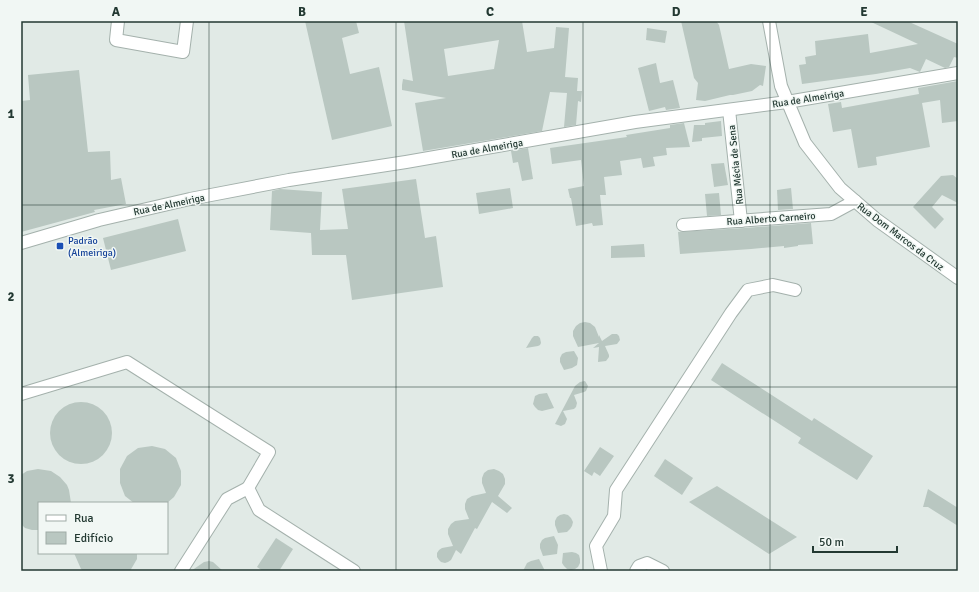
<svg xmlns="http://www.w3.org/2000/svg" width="979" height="592" font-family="Signika,sans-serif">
	<rect width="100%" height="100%" fill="#e1eae6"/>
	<g fill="#b9c7c1" fill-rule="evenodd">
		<path d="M305 21H356L359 33 342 38 350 74 379 67 392 126 332 140Z"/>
		<path d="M404 21H522L527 52 554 48 556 27 569 28 565 77 578 78 577 91H582L581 102 578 101 576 125 564 127 567 93 550 92 542 131 423 151 415 103 446 98 402 90V85L403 79 413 81ZM499 40 494 69 448 76 444 49Z"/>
		<path d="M681 21H716L719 25 729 69 751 64 766 66 763 86 760 85 752 91 733 95H730L705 101 696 100 698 83 694 78Z"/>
		<path d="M869 21H907L958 44V58L954 57 949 67 945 68 926 59 920 72 910 68 876 74 802 84 799 65 806 64 805 57 816 55 815 41 868 34 870 53 918 44Z"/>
		<path d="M647 28 667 31 665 43 646 40Z"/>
		<path d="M656 63 660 83 673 80 680 108 666 110 665 107 649 111 638 68Z"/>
		<path d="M79 70 88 152 110 151 111 180 121 178 126 204 94 210 95 212 21 232V101L30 100 28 75Z"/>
		<path d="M958 81V121L942 123 940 100 922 103 930 147 876 157 877 165 858 168 851 129 833 132 828 104 841 102 842 108 919 94 918 88Z"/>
		<path d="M721 121 722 136 702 138V141L692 142 694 125H705V123Z"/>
		<path d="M684 123 690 147 666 148 667 155 653 157 655 166 643 168 641 158 620 161 622 175 604 177 606 195H600L603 225 593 226 592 223 576 226 571 198H570L568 189 584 186 581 160 552 164 550 148 627 137 626 135 670 128V125Z"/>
		<path d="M528 148 533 179 522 181 518 162 513 163 511 151Z"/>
		<path d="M724 163 728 185 714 187 711 164Z"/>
		<path d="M953 175 958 179V203L942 195 932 207 944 219 935 229 913 207 941 176Z"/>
		<path d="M416 179 425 238 436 236 443 287 352 300 346 255H312L311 233 270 230 272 191 280 189 322 192 320 230 348 229 342 189Z"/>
		<path d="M510 188 513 208 479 214 476 193Z"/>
		<path d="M791 188 793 209 778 210 777 190Z"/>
		<path d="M719 193 721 215 707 216 705 194Z"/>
		<path d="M178 219 186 251 111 270 103 238Z"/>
		<path d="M811 223 813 244 798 245V246L784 248V246L751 249 680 254 678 232 745 228Z"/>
		<path d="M644 244 645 257 611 258V246Z"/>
		<path d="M585 322 590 323 595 327 599 337V335L602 341 612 334H617L619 336 620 340 617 344 605 346 609 355V357L606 361 598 362 599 347 593 348 599 343 578 347 573 336V331L576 326 580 323Z"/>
		<path d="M534 336H538L540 338 541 343 540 345 538 346 526 348 532 338Z"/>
		<path d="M574 351 578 358 577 365 572 368 564 370 560 362V358L562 354 566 352Z"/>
		<path d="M722 363 812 421 814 418 873 456 857 480 798 443 801 438 711 380Z"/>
		<path d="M585 381 588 386 586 391 584 392 574 395 577 403 576 407 574 409 563 411 567 419 565 424 561 426 555 424 575 386 580 382Z"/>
		<path d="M547 393 554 408 542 411 538 410 535 407 533 404 535 396 539 394Z"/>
		<circle cx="81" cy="433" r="31"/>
		<path d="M152 446 165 449 176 458 181 471V485L174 497 167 503H134L125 496 120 483V469L127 456 138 448Z"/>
		<path d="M600 447 614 456 600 476 594 472 592 476 584 471Z"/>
		<path d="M665 459 693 478 682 495 654 476Z"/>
		<path d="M38 469 51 471 60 477 67 485 69 490 71 503H39V530H32L25 528 21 524V475L27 471Z"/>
		<path d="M494 469 499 471 503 474 505 479V484L498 496 512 508 507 513 492 502 477 529 475 528 461 554 456 550 451 560 448 562 445 563 441 562 439 560 437 557V553L439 550 442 548 453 546 448 534V529L451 524 455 521 469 519 465 509V504L467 499 472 496 486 493 482 483V478L484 473 488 470Z"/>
		<path d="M717 486 797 537 769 554 689 502Z"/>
		<path d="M928 489 958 508V526L928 507H923Z"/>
		<path d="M564 514 568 515 571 518 573 522 572 526 570 529 567 532 558 533 555 525V521L557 517 560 515Z"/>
		<path d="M554 536 558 545 557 554 543 556 540 548V544L542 540 545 538Z"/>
		<path d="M276 538 293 549 279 571H263L257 567Z"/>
		<path d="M572 552 576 553 579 555 580 559V563L578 567 575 569 571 570 567 569 564 566 562 563 563 553Z"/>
		<path d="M74 553H137V559L130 571H83L81 569Z"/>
		<path d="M539 559 545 571H523L527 563 531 561Z"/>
		<path d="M209 561 213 562 223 571H191L204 562Z"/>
	</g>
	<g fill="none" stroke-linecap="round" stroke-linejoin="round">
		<defs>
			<g id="minor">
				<path d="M118 21 116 40 183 52 187 21"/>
				<path d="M769 21 781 86 805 143 840 188 877 220 958 278"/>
				<path d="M729 110 741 221"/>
				<path d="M683 225 831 214 855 201"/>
				<path d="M21 243 99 220 190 199 289 180 406 162 635 122 787 102 958 73"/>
				<path d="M21 394 127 362 269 452 248 488 259 510 354 571"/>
				<path d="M181 571 227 499 248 488"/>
				<path d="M601 571 596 546 614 516 616 490 731 313 748 290 773 285 795 290"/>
				<path d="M636 571 639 566 647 563 663 571"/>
			</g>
		</defs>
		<use href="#minor" stroke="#a4b1ac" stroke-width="14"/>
		<use href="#minor" stroke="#fff" stroke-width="12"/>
	</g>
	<path fill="none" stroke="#233932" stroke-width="1" stroke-opacity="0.55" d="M209 21V571M396 21V571M583 21V571M770 21V571M21 205H958M21 387H958"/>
	<rect fill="#1a4fb4" stroke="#f1f7f4" stroke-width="1.5" x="56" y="242" width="8" height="8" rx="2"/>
	<g text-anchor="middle" stroke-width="3" stroke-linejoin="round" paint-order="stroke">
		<g font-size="10" fill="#233932" stroke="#f1f7f4">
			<text transform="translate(808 98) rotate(-9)" y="4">Rua de Almeiriga</text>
			<text transform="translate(487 148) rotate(-10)" y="4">Rua de Almeiriga</text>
			<text transform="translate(735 165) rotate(-96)" y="4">Rua Mécia de Sena</text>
			<text transform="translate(169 204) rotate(-12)" y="4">Rua de Almeiriga</text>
			<text transform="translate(771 218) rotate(-4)" y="4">Rua Alberto Carneiro</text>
			<text transform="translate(901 236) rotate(37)" y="4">Rua Dom Marcos da Cruz</text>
		</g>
		<g font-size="10" fill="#164399" stroke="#f1f7f4" text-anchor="start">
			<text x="68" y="244">Padrão<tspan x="68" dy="12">(Almeiriga)</tspan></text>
		</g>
	</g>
	<rect width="979" height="592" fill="none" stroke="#f1f7f4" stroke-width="44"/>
	<rect x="38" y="502" width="130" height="52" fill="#f1f7f4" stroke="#9faba6"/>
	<rect x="46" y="515" width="20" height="6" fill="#ffffff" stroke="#9faba6"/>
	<text x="74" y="522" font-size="12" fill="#233932">Rua</text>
	<rect x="46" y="532" width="20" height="12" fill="#b9c7c1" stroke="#9faba6"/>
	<text x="74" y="542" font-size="12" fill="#233932">Edifício</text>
	<path d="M813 546v6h84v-6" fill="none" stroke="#233932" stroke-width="2"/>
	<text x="819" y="546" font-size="12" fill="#233932" stroke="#f1f7f4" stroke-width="3" paint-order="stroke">50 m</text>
	<rect x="22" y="22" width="935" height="548" fill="none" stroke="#233932" stroke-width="1.5"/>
	<g font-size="13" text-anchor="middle" font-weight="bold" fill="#233932">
		<text x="116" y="16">A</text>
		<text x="302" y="16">B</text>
		<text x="490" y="16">C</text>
		<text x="676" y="16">D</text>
		<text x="864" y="16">E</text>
		<text x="11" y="118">1</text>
		<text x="11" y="301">2</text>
		<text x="11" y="483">3</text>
	</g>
</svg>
